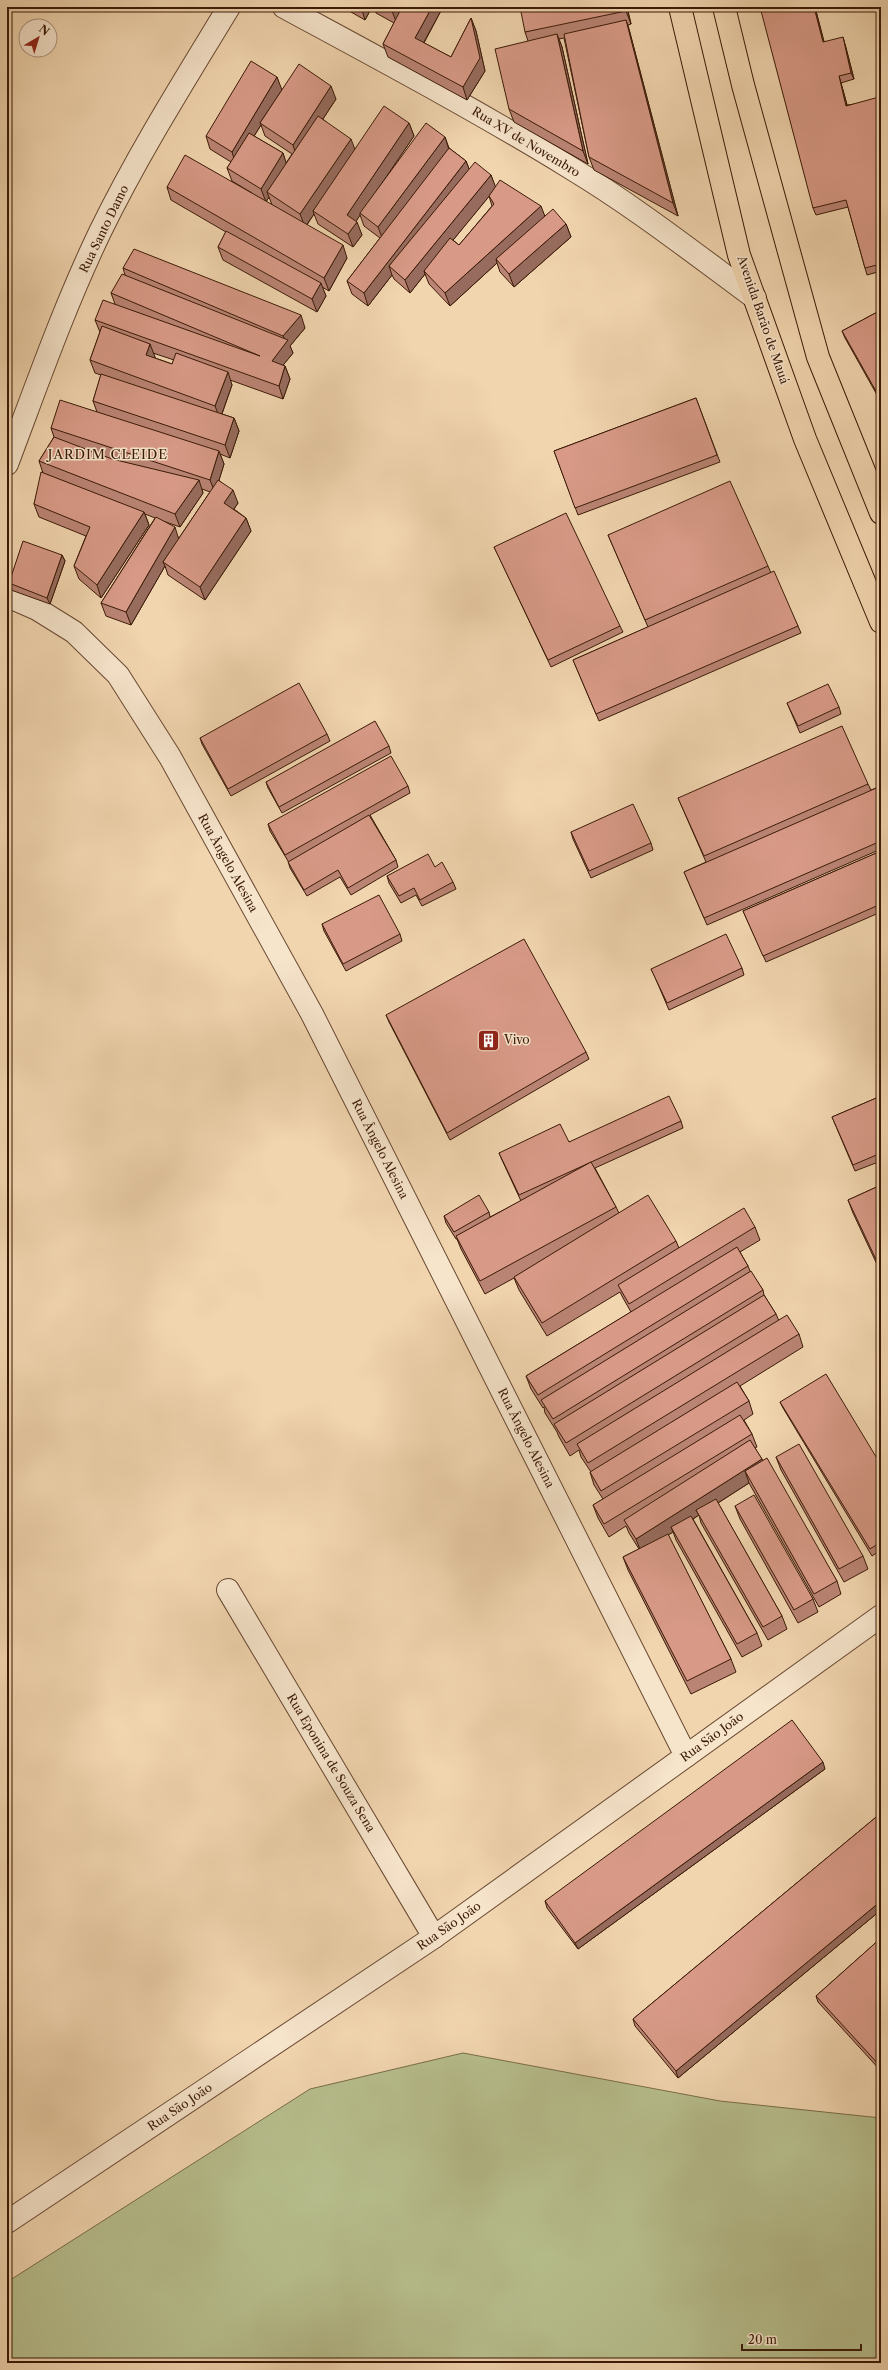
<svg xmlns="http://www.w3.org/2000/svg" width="888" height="2370" font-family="'Libre Caslon Text',serif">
	<rect width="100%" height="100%" fill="#f1d5af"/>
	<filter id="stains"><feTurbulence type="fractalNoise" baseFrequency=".005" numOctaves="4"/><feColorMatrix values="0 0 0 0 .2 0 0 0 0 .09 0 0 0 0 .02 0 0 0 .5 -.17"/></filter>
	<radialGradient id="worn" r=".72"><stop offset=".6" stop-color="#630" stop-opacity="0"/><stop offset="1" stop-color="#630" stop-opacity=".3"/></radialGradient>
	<path fill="#b7be8d" stroke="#796c4a" d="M463 2053 720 2101 881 2118V2363H7V2282L310 2089Z"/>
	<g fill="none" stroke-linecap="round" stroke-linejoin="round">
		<defs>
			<g id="minor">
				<path d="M284 7C380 59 476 110 569 167 634 206 694 253 755 298"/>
				<path d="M7 464C36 387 64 307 100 232 138 154 184 81 229 7"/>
				<path d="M7 596 37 609 74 632 118 675 170 757 312 1014 686 1756"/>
				<path d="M228 1590 434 1937"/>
				<path d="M7 2222 434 1937 881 1616"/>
			</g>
			<g id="major">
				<path d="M680 7 739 255 805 439 881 622"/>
				<path d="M724 7 743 85 818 357 881 513"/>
			</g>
		</defs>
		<use href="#minor" stroke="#684931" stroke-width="24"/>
		<use href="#major" stroke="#3b1a07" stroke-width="24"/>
		<use href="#minor" stroke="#f6e4cb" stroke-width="22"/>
		<use href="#major" stroke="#f1d5af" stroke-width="22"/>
	</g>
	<g fill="#ba8474" stroke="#3b1a07" fill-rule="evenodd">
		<path d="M343 7H372L365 20 344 8Z"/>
		<path d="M373 7H443L424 43 451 57 471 18 476 31 485 71 467 100 388 57 383 44 394 23 376 13Z"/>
		<path d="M627 7 631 24 628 25 630 33 678 216 594 170 589 157 564 38 559 39 562 47 588 164 514 122 509 109 528 41 525 32Z"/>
		<path d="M816 11 824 42 845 44 854 79 841 83 847 105 881 101V271L867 275 865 268 848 207 816 215 813 208Z"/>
		<path d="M277 77 281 90 336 99 323 119 355 149 409 123 414 136 379 187 445 137 449 148 466 161 469 169 491 175 495 187 545 216 566 224 571 237 514 287 500 272 497 263 450 306 429 284 425 274 410 293 394 279 392 275 368 306 352 294 347 281 380 238 364 226 360 215 356 221 362 235 353 247 318 224 314 214 307 225 347 258 329 291 322 287 326 296 317 312 223 260 218 247 226 232 171 200 167 187 252 193 232 181 227 168 231 162 210 149 206 136ZM261 125 265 136 292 154 286 163 283 153 254 136ZM489 196 492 206 459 245 453 240ZM269 197 272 205 266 202Z"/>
		<path d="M123 268 305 328 290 346 293 353 283 365 285 366 290 379 283 399 230 380 232 385 222 414 234 418 239 431 230 458 220 454 224 464 219 480 238 503 234 509 246 518 251 531 205 600 168 575 165 566 131 625 106 616 101 603 155 518 145 514 149 525 101 598 79 579 74 566 86 536 39 517 34 504 43 473 39 461 54 437 51 428 97 412 93 401 101 375 95 373 90 360 100 332 95 320 115 304 111 293 125 275ZM153 353 174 360 172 364 155 358V357ZM202 489 210 492 179 538 163 521 180 527 203 493Z"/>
		<path d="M881 310V402L845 338 842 331Z"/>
		<path d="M696 398 720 462 578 515 554 451Z"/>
		<path d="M608 535 768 566 771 573 798 626 801 633 599 721 573 660 648 627Z"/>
		<path d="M494 547 620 626 623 632 551 667 497 553Z"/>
		<path d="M62 555 65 561 50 604 11 590 9 583Z"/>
		<path d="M787 703 839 707 841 714 800 733Z"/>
		<path d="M327 734 330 741 231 796 202 744 200 738Z"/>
		<path d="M389 746 391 753 282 813 268 788 266 782Z"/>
		<path d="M868 784 871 790 881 786V849L707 925 684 872 706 862 678 798Z"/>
		<path d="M408 786 410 793 370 815 396 860 398 867 351 895 340 877 307 896 290 868 288 861 270 831 268 824Z"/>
		<path d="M571 832 651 843 653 850 591 878 573 839Z"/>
		<path d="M881 851V912L766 962 743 911Z"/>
		<path d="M435 867 453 882 456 889 422 906 416 895 401 903 389 883 387 876Z"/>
		<path d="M322 924 400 934 402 941 346 971 324 931Z"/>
		<path d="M742 968 744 975 669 1010 654 975 651 969Z"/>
		<path d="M386 1015 586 1052 589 1059 450 1140 389 1022Z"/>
		<path d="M881 1096V1161L855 1171 832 1117Z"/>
		<path d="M681 1121 683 1128 595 1168 616 1207 619 1213 676 1241 679 1248 755 1227 760 1240 740 1252 748 1266 750 1271 763 1290 764 1295 776 1314 779 1321 799 1334 803 1347 740 1386 749 1401 753 1414 744 1420 752 1434 757 1447 755 1448 837 1581 841 1594 819 1607 749 1483 718 1503 782 1616 787 1629 768 1640 701 1523 699 1515 693 1519 757 1633 762 1646 742 1657 676 1540 673 1532 668 1535 731 1659 736 1672 691 1694 628 1570 623 1557 639 1549 629 1533 626 1526 609 1537 598 1518 593 1505 603 1499 594 1485 590 1472H591L581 1457 579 1450 570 1456 559 1437 557 1432 545 1413 544 1407 543 1408 531 1389 526 1376 631 1312 623 1298 620 1292 547 1336 519 1290 514 1278 485 1294 461 1249 457 1239H456L446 1223 444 1216 489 1212 490 1217 521 1201 502 1160 499 1153 569 1142Z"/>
		<path d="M881 1185V1273L853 1213 848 1200Z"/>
		<path d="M780 1402 881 1465V1550L872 1556 783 1408Z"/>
		<path d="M776 1457 863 1556 868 1569 844 1582 781 1470Z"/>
		<path d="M735 1506 813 1599 818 1612 798 1623 740 1519Z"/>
		<path d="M825 1769 578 1949 547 1908 545 1901Z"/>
		<path d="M881 1813V1910L678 2078 635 2026 633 2019Z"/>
		<path d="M881 1938V2071L818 2002 816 1996Z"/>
	</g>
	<g fill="#976c5e" stroke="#3b1a07">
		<path d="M361 7H372L365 20Z"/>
		<path d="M395 7H406L397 24 392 11Z"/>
		<path d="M432 7H443L419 51 415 38Z"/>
		<path d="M625 7H627L631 24 626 11Z"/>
		<path d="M814 7 816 11 826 49 823 42Z"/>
		<path d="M471 18 476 31 485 71 467 100 463 87Z"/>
		<path d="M626 20 630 33 678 216 673 203Z"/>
		<path d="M557 34 562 47 588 164 583 151Z"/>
		<path d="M843 37 845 44 854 79 851 73Z"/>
		<path d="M839 76 841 83 849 112 846 106Z"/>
		<path d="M277 77 282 90 260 123 261 125 236 165 232 152Z"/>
		<path d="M331 86 336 99 297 158 293 145Z"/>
		<path d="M409 123 414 136 361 214 360 213V215L352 228 347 215Z"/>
		<path d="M445 137 449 150 383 240 378 227Z"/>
		<path d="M351 139 356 152 313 211 314 214 305 227 300 214Z"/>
		<path d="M283 153 287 166 267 192 269 197 266 202 261 189Z"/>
		<path d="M466 161 471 174 389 266 392 275 368 306 364 293Z"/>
		<path d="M491 175 496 188 426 273 424 271 425 274 410 293 405 280Z"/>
		<path d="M541 206 546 219 496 259 497 263 450 306 445 293Z"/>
		<path d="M357 222 362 235 353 247 348 234Z"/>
		<path d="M566 224 571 237 514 287 509 274Z"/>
		<path d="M343 245 347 258 329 291 324 278Z"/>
		<path d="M321 283 326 296 317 312 312 299Z"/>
		<path d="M301 315 305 328 290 346 293 353 276 374 272 361 286 342 283 336Z"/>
		<path d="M150 344 155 357 151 368 146 355Z"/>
		<path d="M285 366 290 379 283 399 279 386Z"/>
		<path d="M228 372 232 385 220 419 215 406Z"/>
		<path d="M234 418 239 431 230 458 225 445Z"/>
		<path d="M219 451 224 464 215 493 210 480Z"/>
		<path d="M199 480 203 493 180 527 175 514Z"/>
		<path d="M233 490 238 503 229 516 224 503Z"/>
		<path d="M144 512 149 525 101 598 97 585Z"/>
		<path d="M246 518 251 531 205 600 200 587Z"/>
		<path d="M175 527 179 540 163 562 165 566 131 625 126 612Z"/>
		<path d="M62 555 65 561 50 604 47 598Z"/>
		<path d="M762 1459 767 1472 745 1471 749 1483 699 1515 696 1510 699 1515 674 1531 671 1527 673 1532 641 1552 636 1539Z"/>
		<path d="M823 1762 825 1769 578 1949 575 1943Z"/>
		<path d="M881 1901V1910L678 2078 676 2071Z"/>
	</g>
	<g fill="#d89a87" stroke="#3b1a07">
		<path d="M384 7H395L392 11Z"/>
		<path d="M402 7H432L415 38 451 57 471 18 480 58 463 87 383 44Z"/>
		<path d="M520 7H625L626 11 525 32Z"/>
		<path d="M760 7H814L823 42 843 37 851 73 839 76 846 106 879 97 881 103V264L865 268 846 200 813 208Z"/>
		<path d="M626 20 673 203 589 157 564 34Z"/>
		<path d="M557 34 583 151 509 109 495 49Z"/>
		<path d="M251 61 277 77 232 152 206 136Z"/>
		<path d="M299 64 331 86 293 145 260 123Z"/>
		<path d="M384 106 409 123 347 215 357 222 348 234 313 211Z"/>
		<path d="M318 116 351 139 300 214 267 192Z"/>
		<path d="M426 123 445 137 378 227 360 213Z"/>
		<path d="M249 133 283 153 261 189 227 168Z"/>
		<path d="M449 148 466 161 364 293 347 281Z"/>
		<path d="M185 155 343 245 324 278 167 187Z"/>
		<path d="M475 162 491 175 405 280 389 266Z"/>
		<path d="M500 180 541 206 445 293 424 271 450 238 459 245 494 204 489 196Z"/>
		<path d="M553 209 566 224 509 274 496 259Z"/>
		<path d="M226 231 321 283 312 299 218 247Z"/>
		<path d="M134 249 301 315 283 336 123 268Z"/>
		<path d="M122 274 288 340 272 361 285 366 279 386 95 320 103 300 260 356 111 293Z"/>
		<path d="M881 310V400L842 331Z"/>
		<path d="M102 326 150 344 146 355 172 364 176 353 228 372 215 406 90 360Z"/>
		<path d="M101 374 234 418 225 445 93 401Z"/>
		<path d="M696 398 717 455 575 508 554 451Z"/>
		<path d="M60 400 219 451 210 480 51 428Z"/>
		<path d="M54 437 112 459 199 480 175 514 39 461Z"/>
		<path d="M41 472 144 512 97 585 74 566 90 527 34 504Z"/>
		<path d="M218 480 233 490 224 503 246 518 200 587 163 562Z"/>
		<path d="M730 481 768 566 645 620 608 535Z"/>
		<path d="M566 513 620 626 548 660 494 547Z"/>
		<path d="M156 517 175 527 126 612 101 603Z"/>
		<path d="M23 541 62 555 47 598 9 583Z"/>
		<path d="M774 571 798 626 596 714 573 660Z"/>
		<path d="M299 683 327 734 228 789 200 738Z"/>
		<path d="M828 684 839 707 798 726 787 703Z"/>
		<path d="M375 721 389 746 279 807 266 782Z"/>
		<path d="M842 726 868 784 704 856 678 798Z"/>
		<path d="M391 756 408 786 285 855 268 824Z"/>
		<path d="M881 786V841L704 918 684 872Z"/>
		<path d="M633 804 651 843 589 871 571 832Z"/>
		<path d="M369 815 396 860 348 888 338 870 304 890 288 862Z"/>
		<path d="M881 851V904L763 956 743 911Z"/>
		<path d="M428 854 435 867 442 862 453 882 420 900 414 888 399 896 387 876Z"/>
		<path d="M379 895 400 934 343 964 322 924Z"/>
		<path d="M726 934 742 968 667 1003 651 969Z"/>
		<path d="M524 939 586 1052 447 1133 386 1015Z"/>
		<path d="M669 1096 681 1121 519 1195 499 1153 560 1124 569 1142Z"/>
		<path d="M881 1096V1153L853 1165 832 1117Z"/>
		<path d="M591 1162 616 1207 480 1281 456 1236Z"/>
		<path d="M881 1185V1270L848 1200Z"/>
		<path d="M479 1195 489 1212 454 1232 444 1216Z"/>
		<path d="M648 1195 676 1241 542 1323 514 1277Z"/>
		<path d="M744 1208 755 1227 629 1304 618 1285Z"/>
		<path d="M737 1247 748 1266 538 1395 526 1376Z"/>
		<path d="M751 1271 763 1290 553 1419 541 1400Z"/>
		<path d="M764 1295 776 1314 566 1443 554 1424Z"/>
		<path d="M787 1315 799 1334 588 1463 577 1444Z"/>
		<path d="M826 1374 881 1465V1542L870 1549 780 1402Z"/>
		<path d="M737 1382 749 1401 601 1491 590 1472Z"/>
		<path d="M740 1415 752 1434 604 1524 593 1505Z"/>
		<path d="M750 1440 762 1459 636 1539 624 1520Z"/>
		<path d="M799 1444 863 1556 839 1569 776 1457Z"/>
		<path d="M767 1458 837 1581 814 1594 745 1471Z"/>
		<path d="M754 1495 813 1599 794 1610 735 1506Z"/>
		<path d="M716 1499 782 1616 763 1627 696 1510Z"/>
		<path d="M691 1516 757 1633 737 1644 671 1527Z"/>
		<path d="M668 1534 731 1659 687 1681 623 1557Z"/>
		<path d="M792 1720 823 1762 575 1943 545 1901Z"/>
		<path d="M881 1813V1901L676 2071 633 2019Z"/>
		<path d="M881 1938V2067L816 1996Z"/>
	</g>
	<defs>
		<symbol id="building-square" viewBox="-11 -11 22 22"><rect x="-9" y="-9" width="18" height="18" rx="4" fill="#8f2418" stroke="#f6e4cb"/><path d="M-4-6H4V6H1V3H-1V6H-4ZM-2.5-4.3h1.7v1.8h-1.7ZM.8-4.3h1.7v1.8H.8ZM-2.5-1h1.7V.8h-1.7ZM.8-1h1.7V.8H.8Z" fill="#fff"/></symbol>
	</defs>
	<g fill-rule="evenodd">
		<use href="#building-square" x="476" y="1028" width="25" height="25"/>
	</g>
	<g text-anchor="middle" stroke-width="3" stroke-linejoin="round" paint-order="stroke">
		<g font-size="12" fill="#3b1a07" stroke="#f6e4cb">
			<text transform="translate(526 142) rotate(31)" y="4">Rua XV de Novembro</text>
			<text transform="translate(104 229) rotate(-64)" y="4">Rua Santo Damo</text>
			<text transform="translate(763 320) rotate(71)" y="4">Avenida Barão de Mauá</text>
			<text transform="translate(228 863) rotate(61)" y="4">Rua Ângelo Alesina</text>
			<text transform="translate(380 1149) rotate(63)" y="4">Rua Ângelo Alesina</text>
			<text transform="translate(526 1438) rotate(63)" y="4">Rua Ângelo Alesina</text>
			<text transform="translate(712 1737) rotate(-36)" y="4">Rua São João</text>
			<text transform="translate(331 1763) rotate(59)" y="4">Rua Eponina de Souza Sena</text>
			<text transform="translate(449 1926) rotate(-35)" y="4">Rua São João</text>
			<text transform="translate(180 2107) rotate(-34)" y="4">Rua São João</text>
		</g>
		<g font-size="12" fill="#3b1a07" stroke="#f6e4cb" text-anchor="start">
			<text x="504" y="1044">Vivo</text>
		</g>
		<g font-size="13" letter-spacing="1" fill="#3b1a07" stroke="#f6e4cb">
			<text x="108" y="459">JARDIM CLEIDE</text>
		</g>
	</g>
	<rect width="888" height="2370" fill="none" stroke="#f1d5af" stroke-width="24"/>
	<rect x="8" y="8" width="872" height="2354" fill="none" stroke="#3b1a07" stroke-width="2"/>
	<rect x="12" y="12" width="864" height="2346" fill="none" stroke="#3b1a07"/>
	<g transform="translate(38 38) rotate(38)"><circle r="19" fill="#f6e4cb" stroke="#ab937d"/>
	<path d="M0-3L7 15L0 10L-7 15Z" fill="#8f2418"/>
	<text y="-6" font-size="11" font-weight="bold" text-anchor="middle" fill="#3b1a07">N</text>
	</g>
	<path d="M742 2344v6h119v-6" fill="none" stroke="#3b1a07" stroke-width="2"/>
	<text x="748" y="2344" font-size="12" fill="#3b1a07" stroke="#f6e4cb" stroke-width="3" paint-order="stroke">20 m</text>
	<rect width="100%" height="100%" filter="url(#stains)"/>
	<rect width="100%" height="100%" fill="url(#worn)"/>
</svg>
